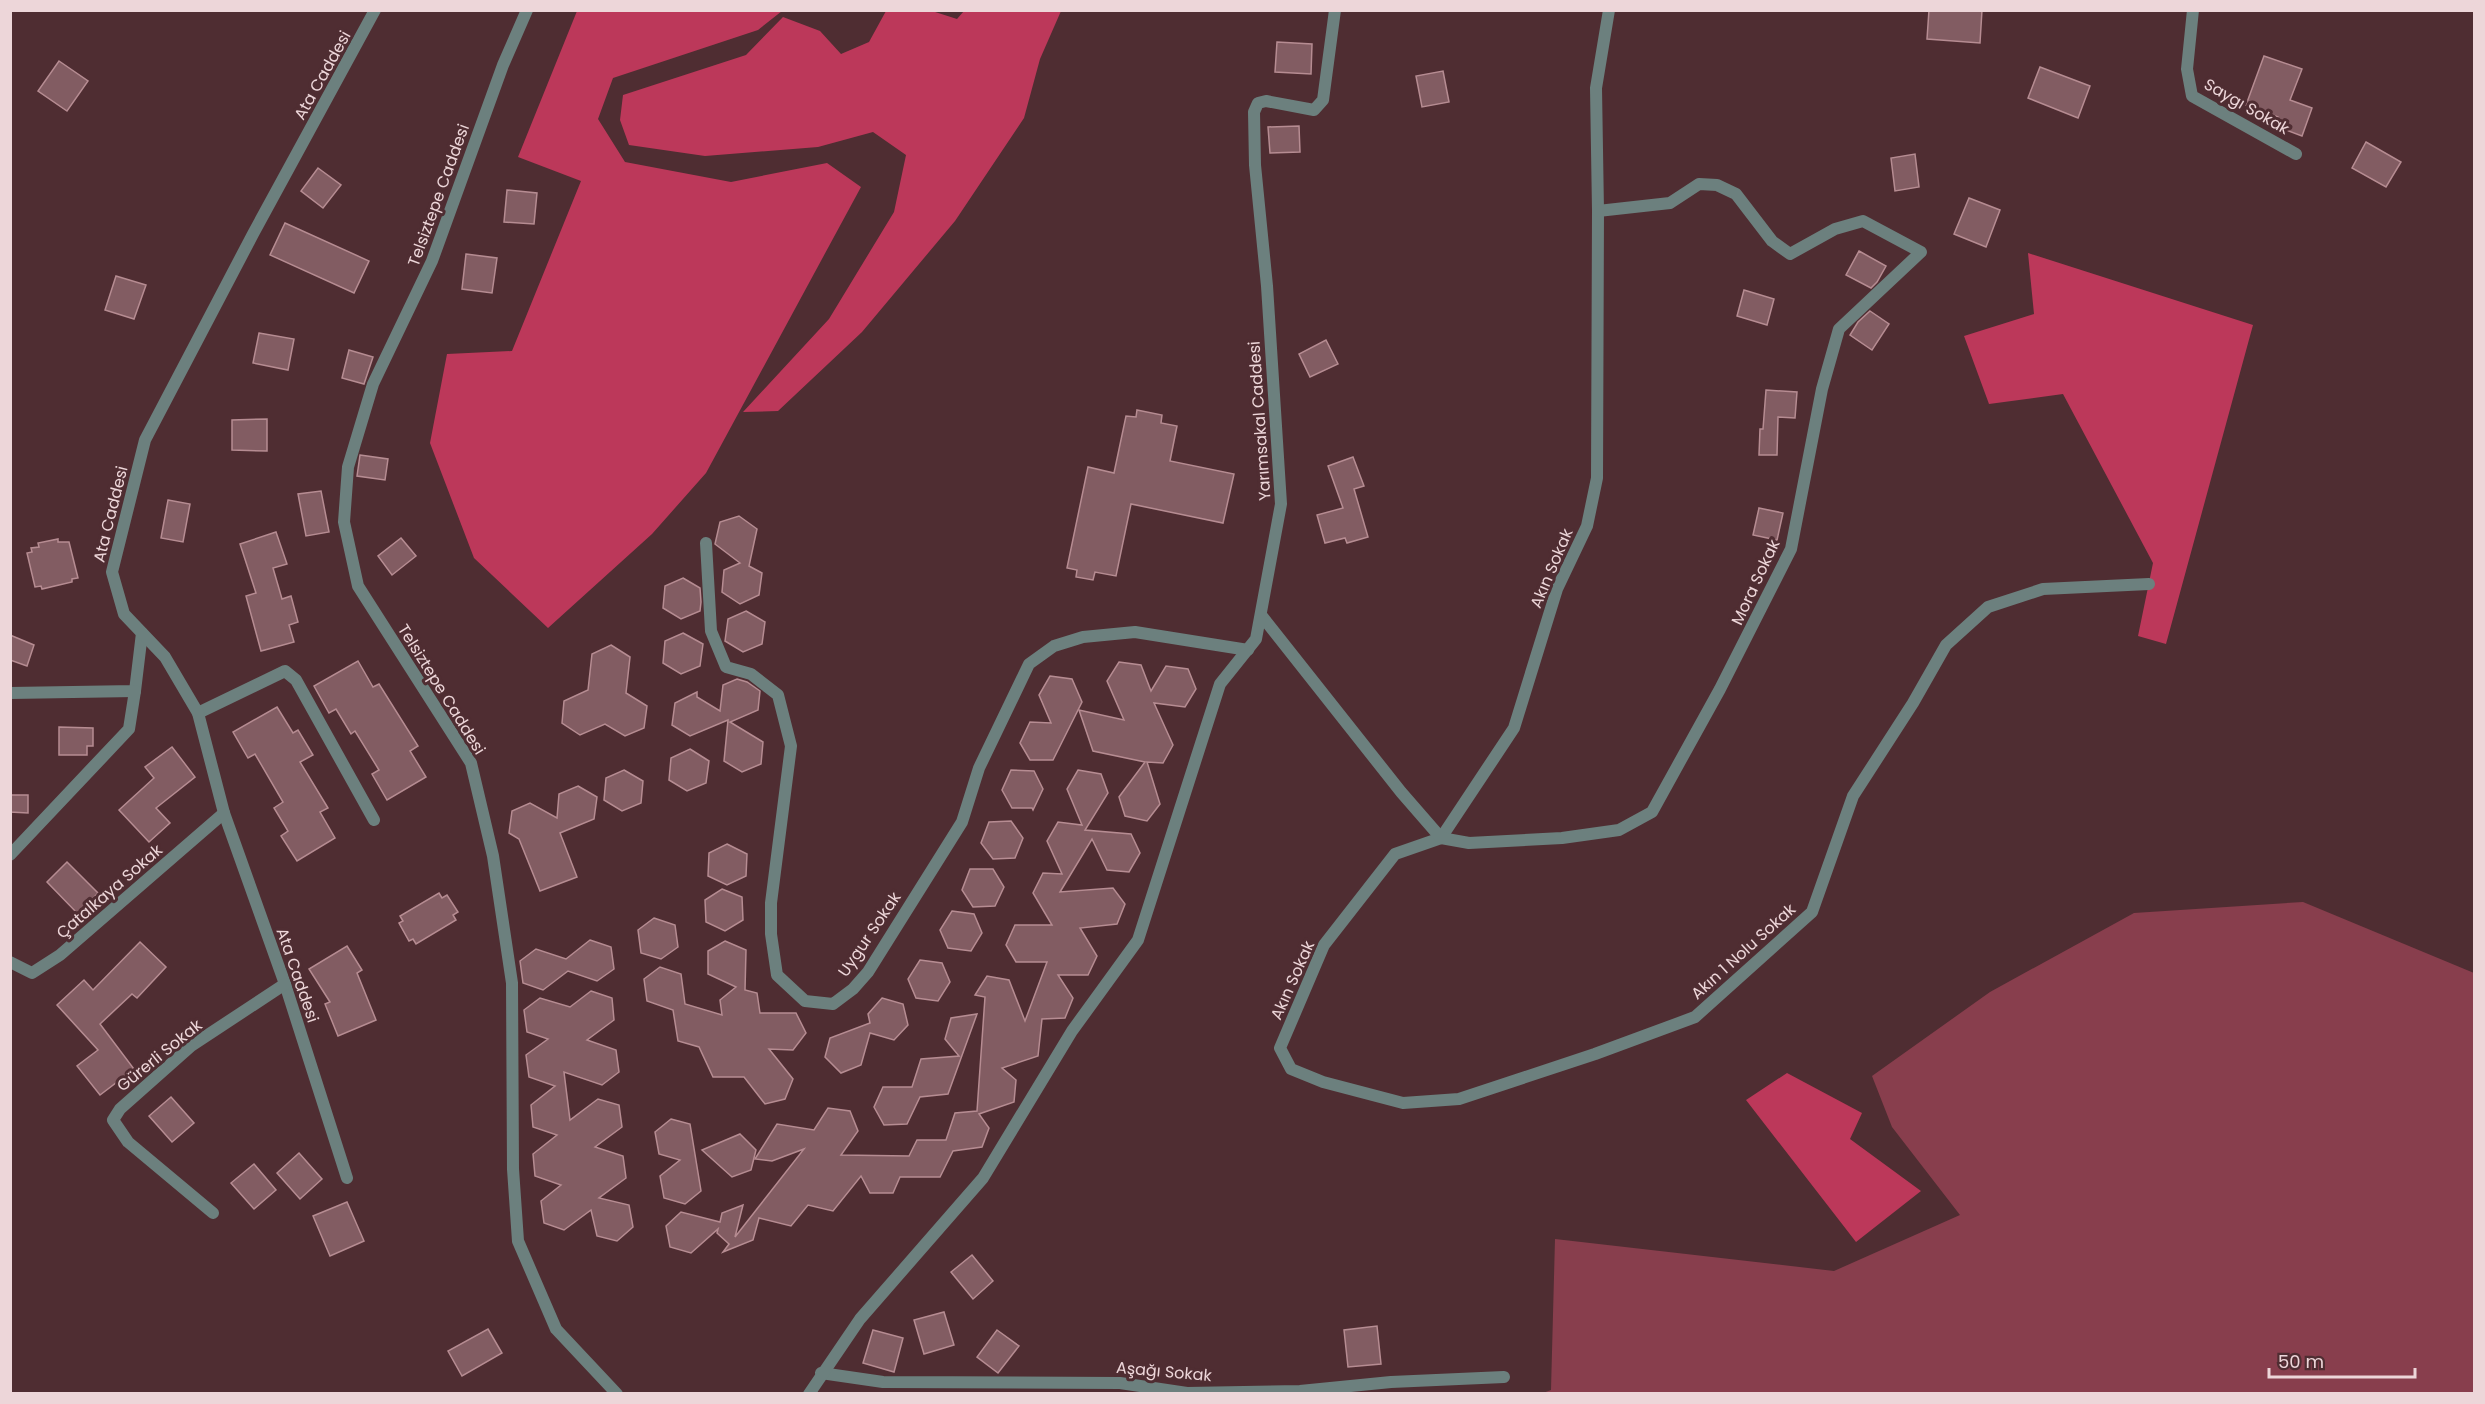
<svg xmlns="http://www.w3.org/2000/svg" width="2485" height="1404" font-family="Poppins,sans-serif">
	<rect width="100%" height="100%" fill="#4f2d32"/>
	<path fill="#883e4d" d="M2303 902 2474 973V1393H1543L1551 1390 1555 1239 1834 1271 1960 1215 1892 1127 1872 1076 1990 992 2134 913Z"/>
	<g fill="#bc385a">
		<path d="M577 11H782L758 30 613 78 598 119 625 162 731 182 827 163 861 187 706 473 652 534 548 628 474 558 430 443 447 354 512 351 581 181 518 157Z"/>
		<path d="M886 11H932L957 19 964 11H1061L1040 59 1024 118 955 221 862 332 778 411 743 412 829 319 894 212 906 155 873 132 818 147 705 156 629 145 620 120 623 95 746 55 783 17 820 31 841 54 869 42Z"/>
		<path d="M2028 253 2253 325 2166 644 2138 636 2153 563 2063 394 1989 404 1964 336 2034 314Z"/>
		<path d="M1787 1073 1862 1113 1850 1139 1921 1191 1856 1242 1746 1100Z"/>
	</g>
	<g fill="#825c62" stroke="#b68c92" stroke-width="1.5">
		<path d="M1929 10H1982L1980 43 1927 39Z"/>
		<path d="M1277 42 1312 44 1311 74 1275 72Z"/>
		<path d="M2264 56 2302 69 2290 100 2312 108 2302 136 2275 126 2278 117 2246 105Z"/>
		<path d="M59 61 88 81 67 111 38 91Z"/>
		<path d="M2040 67 2090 86 2078 118 2028 98Z"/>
		<path d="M1443 71 1449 102 1422 107 1416 76Z"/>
		<path d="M1299 126 1300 152 1270 153 1268 127Z"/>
		<path d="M2366 142 2401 162 2386 187 2352 168Z"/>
		<path d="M1915 154 1919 187 1895 191 1891 158Z"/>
		<path d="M318 168 341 185 323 208 301 191Z"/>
		<path d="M507 190 537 193 534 224 504 222Z"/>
		<path d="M1969 198 2000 210 1986 247 1954 234Z"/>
		<path d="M285 223 369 261 354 293 270 255Z"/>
		<path d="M1859 251 1886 266 1877 282 1871 288 1846 275Z"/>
		<path d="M466 254 497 258 492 293 462 289Z"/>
		<path d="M116 276 146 285 134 319 105 310Z"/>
		<path d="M1744 290 1774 299 1767 325 1737 316Z"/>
		<path d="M1870 311 1889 324 1872 350 1850 335 1858 322Z"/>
		<path d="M259 333 294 339 288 370 253 363Z"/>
		<path d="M1326 340 1338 364 1310 377 1299 354Z"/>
		<path d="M349 350 373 357 364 384 342 378Z"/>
		<path d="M1766 390 1797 392 1795 418 1778 417 1777 455H1759L1760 429H1763Z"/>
		<path d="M1137 410 1162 415 1161 423 1177 426 1170 461 1234 474 1223 523 1131 504 1116 576 1095 572 1093 580 1076 577 1077 570 1067 568 1088 467 1114 473 1126 416 1136 417Z"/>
		<path d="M267 419V451L232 450V420Z"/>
		<path d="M360 455 388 459 385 480 357 476Z"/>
		<path d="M1353 457 1364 486 1354 489 1368 537 1347 543 1345 538 1325 543 1317 515 1343 508 1328 466Z"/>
		<path d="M321 491 329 532 306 536 298 494Z"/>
		<path d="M168 500 190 504 183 542 161 538Z"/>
		<path d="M1759 508 1783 513 1777 540 1753 535Z"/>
		<path d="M739 516 757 529 749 566 762 573 759 595 740 604 722 592 724 570 740 563 715 544 720 522Z"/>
		<path d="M276 532 287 564 273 568 282 599 291 596 298 622 289 625 294 642 261 651 246 596 256 593 240 544Z"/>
		<path d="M401 538 416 556 392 575 378 556Z"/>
		<path d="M58 539V542H69L78 578 72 579V582L42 589 41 586 35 587 27 553 32 552 31 548 39 547 38 543Z"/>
		<path d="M683 578 700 588 701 602 700 611 681 619 663 608 665 586Z"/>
		<path d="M746 611 765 622 762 644 743 652 725 641 728 619Z"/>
		<path d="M683 633 703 644 700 666 681 674 663 663 665 641Z"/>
		<path d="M10 635 34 645 27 666 10 660Z"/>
		<path d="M611 645 630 657 626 693 647 706 644 728 625 736 605 724 580 735 562 723 564 701 588 690 592 654Z"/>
		<path d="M358 661 373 687 379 684 418 746 410 751 426 777 387 800 372 774 379 770 355 731 351 734 336 709 329 713 314 686Z"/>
		<path d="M1119 662 1141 665 1151 691 1166 666 1188 669 1196 689 1185 707 1154 703 1173 745 1163 763 1147 762 1160 804 1147 821 1125 816 1119 797 1145 762 1093 751 1079 710 1124 720 1107 681Z"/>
		<path d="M1050 676 1072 679 1082 702 1053 760H1030L1020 743 1030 722 1051 723 1039 695Z"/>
		<path d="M737 679 747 682 760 691 758 710 730 722 763 742 761 764 742 772 724 761 728 720 690 736 672 725 675 703 697 692V697L720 711 723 685Z"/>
		<path d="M277 707 293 733 298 730 313 755 300 762 328 808 320 812 335 838 297 861 281 836 288 831 274 808 283 802 255 754 248 758 233 732Z"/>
		<path d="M59 727 93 728V746H87V755H59Z"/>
		<path d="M172 747 195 777 156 808 170 823 149 842 119 810 154 778 145 767Z"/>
		<path d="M690 749 709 761 706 783 687 791 669 780 671 758Z"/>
		<path d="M624 770 643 781 641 803 622 811 604 800 606 778Z"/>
		<path d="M1011 770 1034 771 1043 789 1033 810 1032 808H1012L1002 790Z"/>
		<path d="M1078 770 1101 774 1108 793 1085 830 1131 834 1140 853 1129 872 1107 870 1092 839 1060 892 1113 888 1125 904 1117 924 1080 928 1097 956 1088 975H1058L1073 998 1065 1018 1042 1019 1038 1056 1002 1068 1016 1080 1014 1102 979 1114 989 1128 982 1147 953 1151 940 1177H900L893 1193H870L861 1176 833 1211 808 1205 791 1226 759 1218 753 1240 723 1252 729 1244 717 1233 718 1229 691 1253 670 1247 666 1226 681 1212 720 1222 722 1213 743 1205 735 1237 804 1149 772 1161 755 1159 777 1124 814 1130 828 1108 850 1111 858 1131 841 1155 909 1156 917 1140H946L955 1113 977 1111 985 997 975 995 987 976 1009 980 1025 1021 1047 962H1016L1006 945 1015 925H1052L1033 893 1043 873 1062 874 1047 841 1058 822 1082 825 1067 789Z"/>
		<path d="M578 786 597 797 594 819 560 833 577 877 540 891 519 839 509 833 512 811 530 803 557 818 559 794Z"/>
		<path d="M10 795H28V813L10 812Z"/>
		<path d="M1011 821 1023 838 1015 858 993 859 981 843 989 822Z"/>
		<path d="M727 844 747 854 746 876 727 885 708 876 709 853Z"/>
		<path d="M67 862 98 893 78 914 47 882Z"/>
		<path d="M970 869H993L1004 887 995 906 973 907 962 890Z"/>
		<path d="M722 889 742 897 743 920 725 931 706 922 705 900Z"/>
		<path d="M439 893 442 898 447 895 458 912 453 915 456 920 416 944 413 939 409 941 399 923 403 921 400 916Z"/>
		<path d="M952 911 974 914 982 933 971 951 948 948 940 930Z"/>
		<path d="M654 918 675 925 678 947 661 959 641 953 638 930Z"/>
		<path d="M590 940 611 947 614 969 597 981 568 971 543 990 523 983 520 961 536 949 566 959Z"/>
		<path d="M725 941 746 950 745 990 757 993 760 1013H796L806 1033 793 1050 769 1049 793 1079 785 1099 765 1104 744 1077H713L699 1047 678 1041 673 1010 647 1001 644 979 660 967 681 974 685 1004 722 1015 720 1000 736 987 708 974V951Z"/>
		<path d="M140 942 166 967 137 998 132 994 100 1024 134 1069 100 1095 77 1066 98 1050 57 1005 84 980 93 990Z"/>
		<path d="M347 946 362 970 357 973 376 1020 338 1036 325 1004 330 1002 309 969Z"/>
		<path d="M920 960 942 963 950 982 938 1001 916 998 908 979Z"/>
		<path d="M591 991 612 998 614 1020 587 1040 616 1050 619 1072 602 1085 564 1072 570 1120 598 1099 619 1105 622 1127 595 1147 623 1156 626 1178 599 1198 629 1205 633 1227 617 1241 597 1236 591 1210 564 1230 544 1223 541 1201 561 1185 535 1176 533 1154 557 1135 533 1127 531 1105 555 1086 529 1077 526 1055 548 1039 527 1032 524 1010 540 998 570 1007Z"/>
		<path d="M882 998 903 1004 908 1025 894 1040 870 1033 861 1065 841 1073 825 1057 830 1038 870 1023 868 1014Z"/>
		<path d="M977 1014 948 1094 920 1097 907 1124 884 1125 874 1107 883 1087H912L921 1059 959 1056 945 1039 951 1018Z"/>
		<path d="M171 1097 194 1123 172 1142 149 1116Z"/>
		<path d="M671 1119 690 1124 701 1191 685 1204 664 1198 660 1176 680 1160 659 1154 655 1132Z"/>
		<path d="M740 1134 756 1150 751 1170 732 1177 702 1150Z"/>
		<path d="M299 1153 322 1179 300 1199 277 1173Z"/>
		<path d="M254 1164 276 1190 254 1209 231 1183Z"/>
		<path d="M347 1202 364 1241 330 1256 313 1216Z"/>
		<path d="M972 1255 993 1281 973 1299 951 1272Z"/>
		<path d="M944 1312 954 1345 924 1354 914 1320Z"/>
		<path d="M1377 1326 1381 1364 1348 1367 1344 1330Z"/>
		<path d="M488 1329 502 1353 462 1376 448 1351Z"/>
		<path d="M873 1330 903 1338 894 1372 863 1363Z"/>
		<path d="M997 1330 1019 1346 998 1373 977 1357Z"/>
	</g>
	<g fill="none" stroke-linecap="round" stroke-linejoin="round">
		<g stroke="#6c807e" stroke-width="12">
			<path d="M1609 10 1596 88 1598 211 1597 478 1587 526 1557 589 1514 728 1441 838 1395 854 1324 945 1280 1048 1291 1069 1323 1082 1403 1103 1459 1099 1595 1054 1695 1017 1812 912 1853 796 1913 703 1946 645 1988 607 2043 589 2149 584"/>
			<path d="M2193 10 2187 69 2192 96 2296 154"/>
			<path d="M706 543 711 631 726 667 751 674 778 695 791 746 771 903V934L777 975 805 1001 833 1004 853 989 868 972 962 822 979 768 1029 664 1054 646 1083 637 1135 632 1248 650"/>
			<path d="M1261 615 1401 792 1441 838 1469 843 1562 838 1619 830 1652 812 1720 689 1791 549 1822 389 1839 329 1921 252 1863 221 1835 229 1790 254 1772 241 1736 194 1717 185 1699 184 1670 203 1598 211"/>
			<path d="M10 693 135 691 142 633"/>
			<path d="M198 713 285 671 296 680 374 820"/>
			<path d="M10 855 129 729 135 691"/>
			<path d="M10 962 32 973 60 955 224 813"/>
			<path d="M347 1178 285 984 224 813 198 713 165 657 124 614 112 572 145 440 253 234 375 10"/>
			<path d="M213 1213 128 1142 113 1120 120 1109 191 1046 285 984"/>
			<path d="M821 1373 883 1382 1120 1383 1187 1393 1300 1391 1391 1382 1504 1377"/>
		</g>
		<g stroke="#6c807e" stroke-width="12">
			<path d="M527 10 503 65 432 261 373 384 348 467 344 522 358 586 471 763 493 856 512 983 513 1169 518 1241 556 1329 617 1394"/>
			<path d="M809 1394 860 1319 983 1178 1072 1031 1138 940 1220 684 1256 639 1281 504 1267 286 1255 165 1254 112 1258 103 1266 101 1314 110 1323 100 1335 10"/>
		</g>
	</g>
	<g text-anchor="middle" stroke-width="6" stroke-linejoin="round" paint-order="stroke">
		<g font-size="16" fill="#edd6d9" stroke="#4f2d32">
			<text transform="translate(322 75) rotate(-61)" y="6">Ata Caddesi</text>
			<text transform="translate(2247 106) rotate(30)" y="6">Saygı Sokak</text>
			<text transform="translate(438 195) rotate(-70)" y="6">Telsiztepe Caddesi</text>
			<text transform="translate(1259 421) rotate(-94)" y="6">Yarımsakal Caddesi</text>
			<text transform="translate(110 514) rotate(-76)" y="6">Ata Caddesi</text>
			<text transform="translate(1551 568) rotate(-67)" y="6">Akın Sokak</text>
			<text transform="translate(1755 582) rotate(-65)" y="6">Mora Sokak</text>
			<text transform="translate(442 689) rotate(58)" y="6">Telsiztepe Caddesi</text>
			<text transform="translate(109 891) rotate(-41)" y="6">Çatalkaya Sokak</text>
			<text transform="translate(869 934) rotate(-56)" y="6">Uygur Sokak</text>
			<text transform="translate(1743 951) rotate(-42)" y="6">Akın 1 Nolu Sokak</text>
			<text transform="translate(298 975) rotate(71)" y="6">Ata Caddesi</text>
			<text transform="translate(1292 980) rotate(-66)" y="6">Akın Sokak</text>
			<text transform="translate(159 1055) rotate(-39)" y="6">Gürerli Sokak</text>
			<text transform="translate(1164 1371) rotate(5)" y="6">Aşağı Sokak</text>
		</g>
	</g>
	<rect width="2485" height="1404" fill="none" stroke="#edd6d9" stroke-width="24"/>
	<path d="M2269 1368v9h146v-9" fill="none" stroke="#edd6d9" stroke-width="3"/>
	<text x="2278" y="1368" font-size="18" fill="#edd6d9" stroke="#4f2d32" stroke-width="4.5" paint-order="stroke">50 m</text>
</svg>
